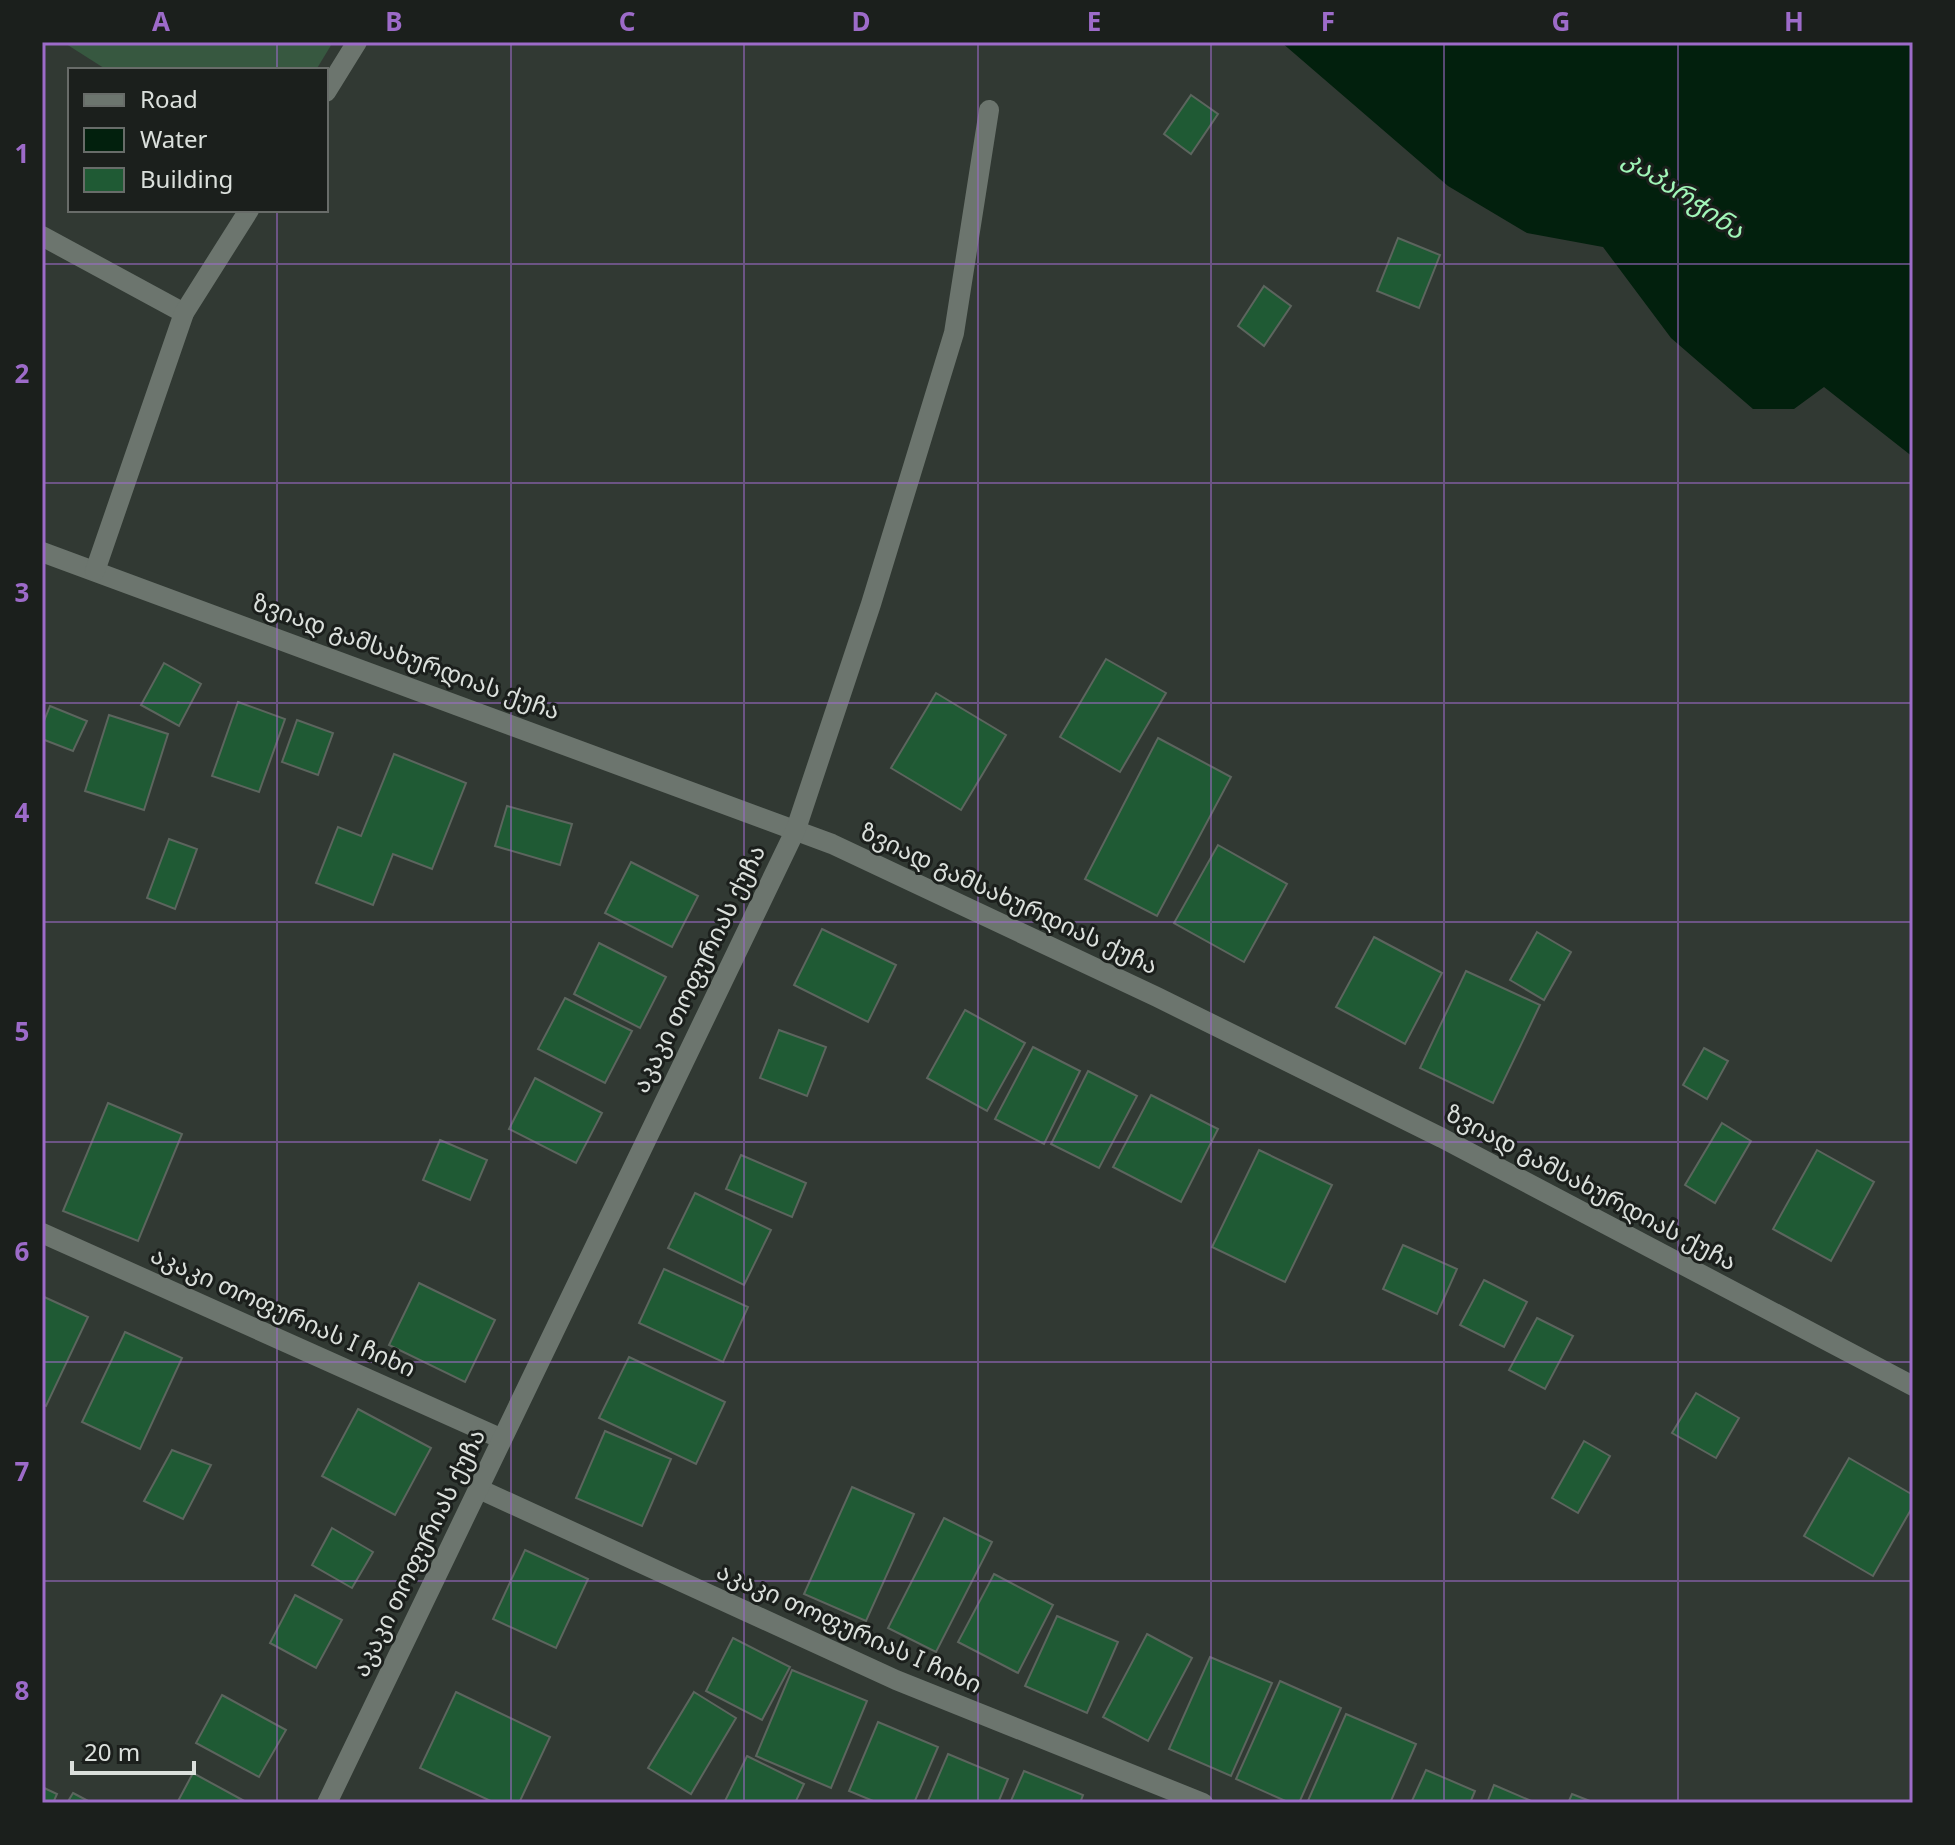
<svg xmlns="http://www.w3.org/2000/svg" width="1955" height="1845" font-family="'Noto Sans','Noto Sans Georgian',sans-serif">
	<rect width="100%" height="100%" fill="#313933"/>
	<path fill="#375840" d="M63 42H333L316 70H107Z"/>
	<path fill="#02200d" d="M1281 42H1913V457L1824 387 1794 409H1753L1671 338 1603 247 1527 233 1448 186Z"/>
	<g fill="#1f5a34" stroke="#5c655e" stroke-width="2">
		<path d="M1191 95 1218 114 1191 154 1164 134Z"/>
		<path d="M1398 238 1440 255 1419 308 1377 291Z"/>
		<path d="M1264 286 1291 306 1264 346 1238 326Z"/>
		<path d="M1106 659 1166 693 1120 772 1060 737Z"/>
		<path d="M164 663 201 684 179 726 141 705Z"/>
		<path d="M936 693 1006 735 961 810 891 768Z"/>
		<path d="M238 702 285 719 259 792 212 776Z"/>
		<path d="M50 706 87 721 73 751 42 739V726Z"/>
		<path d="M109 715 168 734 144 810 85 791Z"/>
		<path d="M297 720 333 733 318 775 282 762Z"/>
		<path d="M1158 738 1231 777 1157 916 1085 879Z"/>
		<path d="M394 754 466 783 432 869 393 854 373 905 316 883 338 827 361 836Z"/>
		<path d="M507 806 572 824 560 865 495 846Z"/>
		<path d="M169 839 197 849 175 909 147 898Z"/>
		<path d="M1218 845 1287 884 1244 962 1174 923Z"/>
		<path d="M631 862 698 896 672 947 605 913Z"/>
		<path d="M822 929 896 965 868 1022 794 985Z"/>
		<path d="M1537 932 1571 952 1544 1000 1510 980Z"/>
		<path d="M1374 937 1442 973 1405 1044 1336 1007Z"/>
		<path d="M599 943 666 977 640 1028 574 994Z"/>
		<path d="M1466 971 1540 1005 1493 1103 1420 1068Z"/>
		<path d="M565 998 632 1031 605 1083 538 1049Z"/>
		<path d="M965 1010 1025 1043 987 1111 927 1078Z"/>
		<path d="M779 1030 826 1047 807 1096 760 1078Z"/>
		<path d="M1033 1047 1080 1071 1044 1144 995 1119Z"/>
		<path d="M1704 1048 1728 1061 1707 1099 1683 1085Z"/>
		<path d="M1088 1071 1137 1096 1099 1168 1051 1144Z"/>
		<path d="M535 1078 602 1113 576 1163 509 1129Z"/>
		<path d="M1151 1095 1218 1129 1181 1202 1113 1167Z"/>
		<path d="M108 1103 182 1134 138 1241 63 1211Z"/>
		<path d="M1722 1123 1751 1141 1715 1203 1685 1185Z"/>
		<path d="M440 1140 487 1160 470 1200 423 1180Z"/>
		<path d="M1259 1150 1332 1185 1285 1282 1212 1247Z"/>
		<path d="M1817 1150 1874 1182 1831 1261 1773 1229Z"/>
		<path d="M741 1155 806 1183 792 1217 726 1189Z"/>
		<path d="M695 1193 771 1230 744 1285 668 1248Z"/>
		<path d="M1403 1245 1457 1269 1437 1314 1383 1289Z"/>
		<path d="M664 1269 748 1307 723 1362 639 1323Z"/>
		<path d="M1484 1280 1527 1302 1504 1347 1460 1325Z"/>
		<path d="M419 1283 495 1320 465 1382 389 1345Z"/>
		<path d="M42 1296 88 1317 46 1406 42 1404Z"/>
		<path d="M1537 1318 1573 1336 1545 1389 1509 1370Z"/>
		<path d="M125 1332 182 1358 140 1449 82 1422Z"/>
		<path d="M629 1357 725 1402 696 1464 599 1418Z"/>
		<path d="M1696 1393 1739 1418 1716 1458 1672 1433Z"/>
		<path d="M358 1409 431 1448 395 1515 322 1476Z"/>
		<path d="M605 1431 671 1459 642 1526 576 1498Z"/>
		<path d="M1584 1441 1610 1456 1578 1513 1552 1498Z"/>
		<path d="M172 1450 211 1465 183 1519 144 1501Z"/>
		<path d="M1849 1458 1913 1495V1506L1873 1576 1804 1536Z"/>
		<path d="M852 1487 914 1514 866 1621 804 1594Z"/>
		<path d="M944 1518 992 1542 936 1652 888 1628Z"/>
		<path d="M332 1528 373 1552 352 1588 312 1565Z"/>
		<path d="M525 1550 588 1579 556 1648 493 1619Z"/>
		<path d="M994 1574 1053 1605 1018 1673 958 1642Z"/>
		<path d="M295 1595 342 1620 316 1668 270 1643Z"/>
		<path d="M1057 1616 1118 1642 1087 1713 1025 1686Z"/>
		<path d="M1147 1634 1192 1658 1148 1741 1103 1717Z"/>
		<path d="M733 1638 790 1667 762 1720 706 1691Z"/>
		<path d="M1210 1657 1272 1683 1231 1776 1169 1749Z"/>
		<path d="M792 1670 867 1701 831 1788 756 1756Z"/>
		<path d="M1280 1681 1341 1708 1299 1803H1290L1236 1779Z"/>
		<path d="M456 1692 550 1737 519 1803H495L420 1768Z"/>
		<path d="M694 1692 736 1718 691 1794 648 1768Z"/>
		<path d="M222 1695 286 1730 259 1777 196 1743Z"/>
		<path d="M1346 1714 1416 1744 1390 1803H1307Z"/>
		<path d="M878 1722 938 1747 914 1803H878L849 1791Z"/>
		<path d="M948 1754 1008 1779 998 1803H927Z"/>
		<path d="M747 1756 804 1784 795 1803H724Z"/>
		<path d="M1426 1770 1475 1791 1470 1803H1411Z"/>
		<path d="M1024 1771 1083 1795 1080 1803H1010Z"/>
		<path d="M193 1773 248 1803H177Z"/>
		<path d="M1494 1785 1536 1803H1487Z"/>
		<path d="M42 1787 57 1794 53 1803H42Z"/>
		<path d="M73 1793 92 1803H67Z"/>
		<path d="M1572 1794 1595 1803H1568Z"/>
	</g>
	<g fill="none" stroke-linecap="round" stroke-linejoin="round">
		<g stroke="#6c756e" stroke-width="20">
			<path d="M326 92 357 42"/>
			<path d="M42 236 184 313"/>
			<path d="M42 552 832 844 1157 997 1442 1138 1913 1386"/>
			<path d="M95 571 184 313 249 210"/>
			<path d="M42 1233 502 1439"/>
			<path d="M479 1489 896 1680 1203 1803"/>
			<path d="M327 1803 796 829 871 604 954 333 989 110"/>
		</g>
	</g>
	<path fill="none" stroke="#9d6bc9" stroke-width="2" stroke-opacity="0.55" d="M277 42V70M511 42V1803M744 42V1803M978 42V1803M1211 42V1803M1444 42V1803M1678 42V1803M277 210V1803M42 264H1913M42 483H1913M42 703H1913M42 922H1913M42 1142H1913M42 1362H1913M42 1581H1913"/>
	<g text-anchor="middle" stroke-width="6" stroke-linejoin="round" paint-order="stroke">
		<g font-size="24" fill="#dbe0dc" stroke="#1b1f1c">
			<text transform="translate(406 657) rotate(20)" y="8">ზვიად გამსახურდიას ქუჩა</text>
			<text transform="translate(1009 899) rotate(25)" y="8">ზვიად გამსახურდიას ქუჩა</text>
			<text transform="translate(699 969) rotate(-64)" y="8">აკაკი თოფურიას ქუჩა</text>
			<text transform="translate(1591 1188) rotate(28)" y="8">ზვიად გამსახურდიას ქუჩა</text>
			<text transform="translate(283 1312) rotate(24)" y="8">აკაკი თოფურიას I ჩიხი</text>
			<text transform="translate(419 1553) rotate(-64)" y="8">აკაკი თოფურიას ქუჩა</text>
			<text transform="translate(849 1628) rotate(24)" y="8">აკაკი თოფურიას I ჩიხი</text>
		</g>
		<g font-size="26" font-style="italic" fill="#a1f6b8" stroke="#1b1f1c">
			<text transform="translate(1684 194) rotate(34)" y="9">კაპარჭინა</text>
		</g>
	</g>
	<rect width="1955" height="1845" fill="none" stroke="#1b1f1c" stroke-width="88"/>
	<rect x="68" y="68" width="260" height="144" fill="#1b1f1c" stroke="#686c69" stroke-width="2"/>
	<rect x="84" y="94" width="40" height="12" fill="#6c756e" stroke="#686c69" stroke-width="2"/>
	<text x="140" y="108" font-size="24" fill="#dbe0dc">Road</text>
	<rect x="84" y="128" width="40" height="24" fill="#02200d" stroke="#686c69" stroke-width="2"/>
	<text x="140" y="148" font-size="24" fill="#dbe0dc">Water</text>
	<rect x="84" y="168" width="40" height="24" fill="#1f5a34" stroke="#686c69" stroke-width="2"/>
	<text x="140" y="188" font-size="24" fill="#dbe0dc">Building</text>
	<path d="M72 1761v12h122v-12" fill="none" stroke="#dbe0dc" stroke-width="4"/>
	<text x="84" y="1761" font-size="24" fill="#dbe0dc" stroke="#1b1f1c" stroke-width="6" paint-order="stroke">20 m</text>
	<rect x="44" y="44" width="1867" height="1757" fill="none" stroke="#9d6bc9" stroke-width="3"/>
	<g font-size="26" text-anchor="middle" font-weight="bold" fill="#9d6bc9">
		<text x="161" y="31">A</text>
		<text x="394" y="31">B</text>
		<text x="627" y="31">C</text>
		<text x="861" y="31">D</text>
		<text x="1094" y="31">E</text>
		<text x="1328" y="31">F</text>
		<text x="1561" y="31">G</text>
		<text x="1794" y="31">H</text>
		<text x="22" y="163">1</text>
		<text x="22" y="383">2</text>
		<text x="22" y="602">3</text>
		<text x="22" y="822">4</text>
		<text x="22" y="1041">5</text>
		<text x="22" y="1261">6</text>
		<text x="22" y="1481">7</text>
		<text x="22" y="1700">8</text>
	</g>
</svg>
